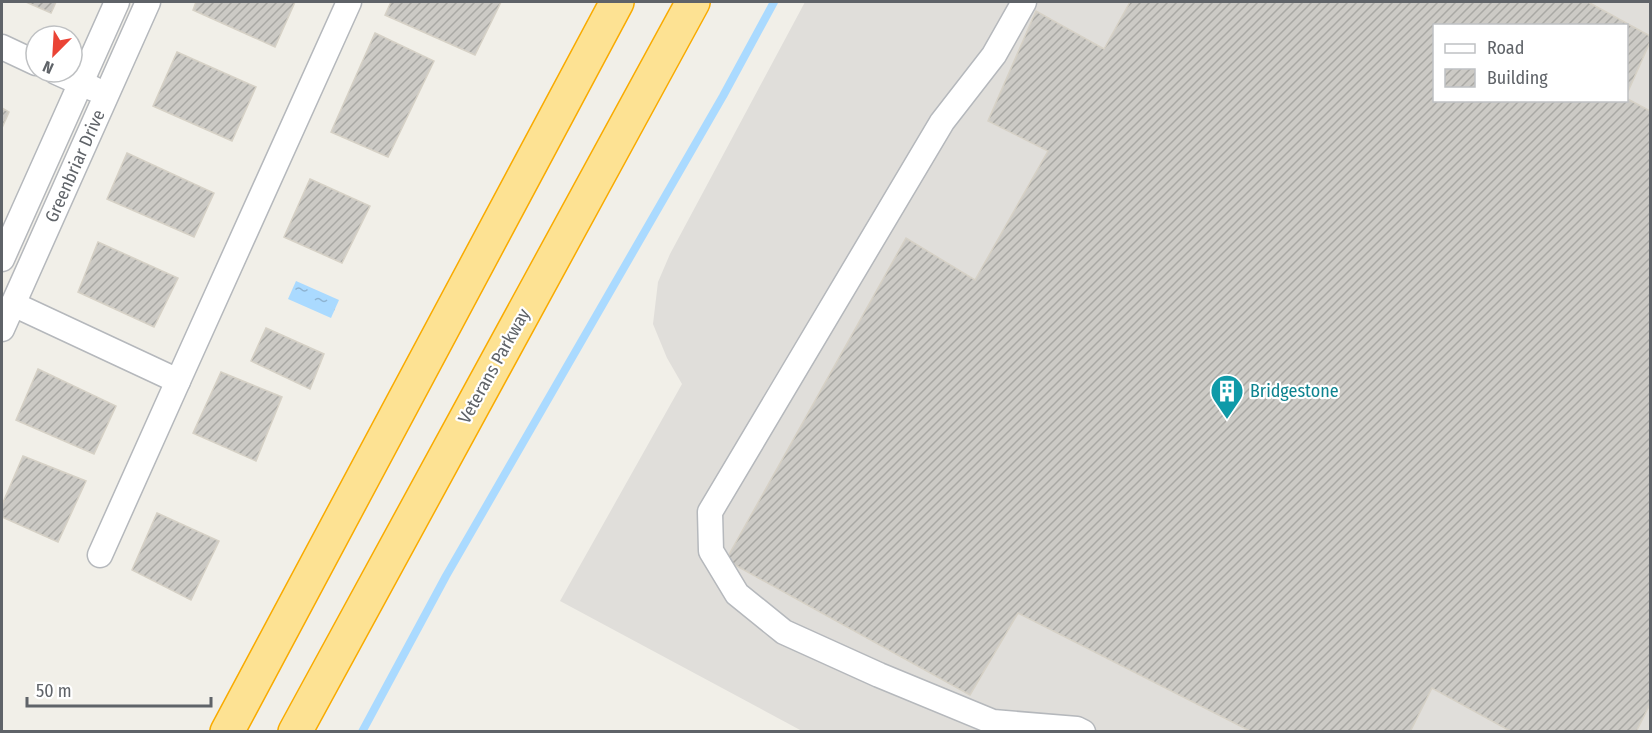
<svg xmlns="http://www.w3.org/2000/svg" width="1652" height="733" font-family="'Fira Sans Condensed',sans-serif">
	<defs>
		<pattern id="water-ripples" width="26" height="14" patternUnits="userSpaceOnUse" patternTransform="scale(1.5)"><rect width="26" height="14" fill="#aadaff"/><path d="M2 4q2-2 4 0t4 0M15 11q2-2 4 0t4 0" fill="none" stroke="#8eb4d2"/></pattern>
		<pattern id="building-hatch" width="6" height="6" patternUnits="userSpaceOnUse" patternTransform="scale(1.5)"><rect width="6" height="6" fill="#cccac5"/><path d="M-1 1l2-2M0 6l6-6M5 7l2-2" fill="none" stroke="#a9a8a4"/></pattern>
	</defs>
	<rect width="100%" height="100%" fill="#f1efe8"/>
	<path fill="#e0deda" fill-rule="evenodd" d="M805 2H1650V731H802L560 601 682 384 667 358 653 324 658 282 670 254ZM1434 26H1626V100H1434Z"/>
	<path fill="url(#water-ripples)" d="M296 281 339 300 331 318 288 299Z"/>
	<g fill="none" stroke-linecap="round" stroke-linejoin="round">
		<path stroke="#aadaff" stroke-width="8" d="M362 732 446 576 723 96 774 2"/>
	</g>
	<g fill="url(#building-hatch)" stroke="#d6d1c6" stroke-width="1.5">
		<path d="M26 2H56L51 13Z"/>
		<path d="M196 2H295L275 47 193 10Z"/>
		<path d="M391 2H501L475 55 385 15Z"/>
		<path d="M1130 2H1588L1650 36V42L1626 96V26H1434V100H1626V98L1650 111V704L1636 732H1512L1432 688 1410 732H1252L1018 613 970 695 726 560 906 238 975 280 1048 151 988 121 1036 11 1104 49Z"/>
		<path d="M375 33 434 61 388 157 331 132Z"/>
		<path d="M177 52 256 87 232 141 153 106Z"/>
		<path d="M2 108 9 112 2 128Z"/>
		<path d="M127 153 214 193 194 237 107 199Z"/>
		<path d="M310 179 370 206 342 263 284 237Z"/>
		<path d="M98 242 178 278 154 327 78 292Z"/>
		<path d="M266 328 324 354 310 389 251 361Z"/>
		<path d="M38 369 116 406 94 454 16 420Z"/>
		<path d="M221 372 282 397 256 461 193 433Z"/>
		<path d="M23 456 86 481 58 542 2 517V505Z"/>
		<path d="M157 513 219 541 191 600 132 570Z"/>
	</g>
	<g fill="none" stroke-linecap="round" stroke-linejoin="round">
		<defs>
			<g id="minor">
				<path d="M1024 2 994 55 942 122 710 512 711 551 737 594 784 632 879 675 993 722 1077 729 1083 732"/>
				<path d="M2 47 36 63"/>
				<path d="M56 72 94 89"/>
				<path d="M2 259 117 2"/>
				<path d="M13 304 178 381 349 2"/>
				<path d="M2 329 148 2"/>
				<path d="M100 555 178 381"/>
			</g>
			<g id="highway">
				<path d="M227 732 617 2"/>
				<path d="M295 732 693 2"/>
			</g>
		</defs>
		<use href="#minor" stroke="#b5b8bc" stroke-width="27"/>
		<use href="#highway" stroke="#f9ab00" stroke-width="36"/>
		<use href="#minor" stroke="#fff" stroke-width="24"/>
		<use href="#highway" stroke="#fde293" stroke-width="33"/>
	</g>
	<defs>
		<symbol id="building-pin" viewBox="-11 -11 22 30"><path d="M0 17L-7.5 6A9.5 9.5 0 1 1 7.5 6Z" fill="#0f9aa8" stroke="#fff"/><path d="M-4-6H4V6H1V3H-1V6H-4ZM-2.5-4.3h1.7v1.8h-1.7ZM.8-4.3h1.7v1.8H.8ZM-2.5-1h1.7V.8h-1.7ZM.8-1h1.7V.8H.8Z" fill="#fff"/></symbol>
	</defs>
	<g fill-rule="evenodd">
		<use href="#building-pin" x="1208" y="372" width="38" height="52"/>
	</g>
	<g text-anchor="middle" stroke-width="4.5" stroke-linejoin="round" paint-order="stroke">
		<g font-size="18" fill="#5f6368" stroke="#fff">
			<text transform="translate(75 166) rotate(-66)" y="6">Greenbriar Drive</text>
			<text transform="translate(494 366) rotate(-61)" y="6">Veterans Parkway</text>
		</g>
		<g font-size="18" fill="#0d838f" stroke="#fff" text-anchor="start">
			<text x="1250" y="397">Bridgestone</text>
		</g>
	</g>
	<rect width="1652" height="733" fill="none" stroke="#5f6368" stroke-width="6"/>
	<rect x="1433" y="24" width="195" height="78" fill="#ffffff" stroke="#bfc1c3" stroke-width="1.5"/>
	<rect x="1445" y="44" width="30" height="9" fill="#ffffff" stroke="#bfc1c3" stroke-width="1.5"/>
	<text x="1487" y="54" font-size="18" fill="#5f6368">Road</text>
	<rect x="1445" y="69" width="30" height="18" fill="url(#building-hatch)" stroke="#bfc1c3" stroke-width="1.5"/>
	<text x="1487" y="84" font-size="18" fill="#5f6368">Building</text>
	<g transform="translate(54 54) rotate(204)"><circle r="28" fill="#ffffff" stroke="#bfc1c3" stroke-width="1.5"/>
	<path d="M0-4.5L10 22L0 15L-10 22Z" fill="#ea4335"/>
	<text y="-9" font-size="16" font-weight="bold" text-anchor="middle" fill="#5f6368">N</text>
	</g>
	<path d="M27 697v9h184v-9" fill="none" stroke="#5f6368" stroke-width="3"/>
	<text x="36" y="697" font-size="18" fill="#5f6368" stroke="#ffffff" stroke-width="4.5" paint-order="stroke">50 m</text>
</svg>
